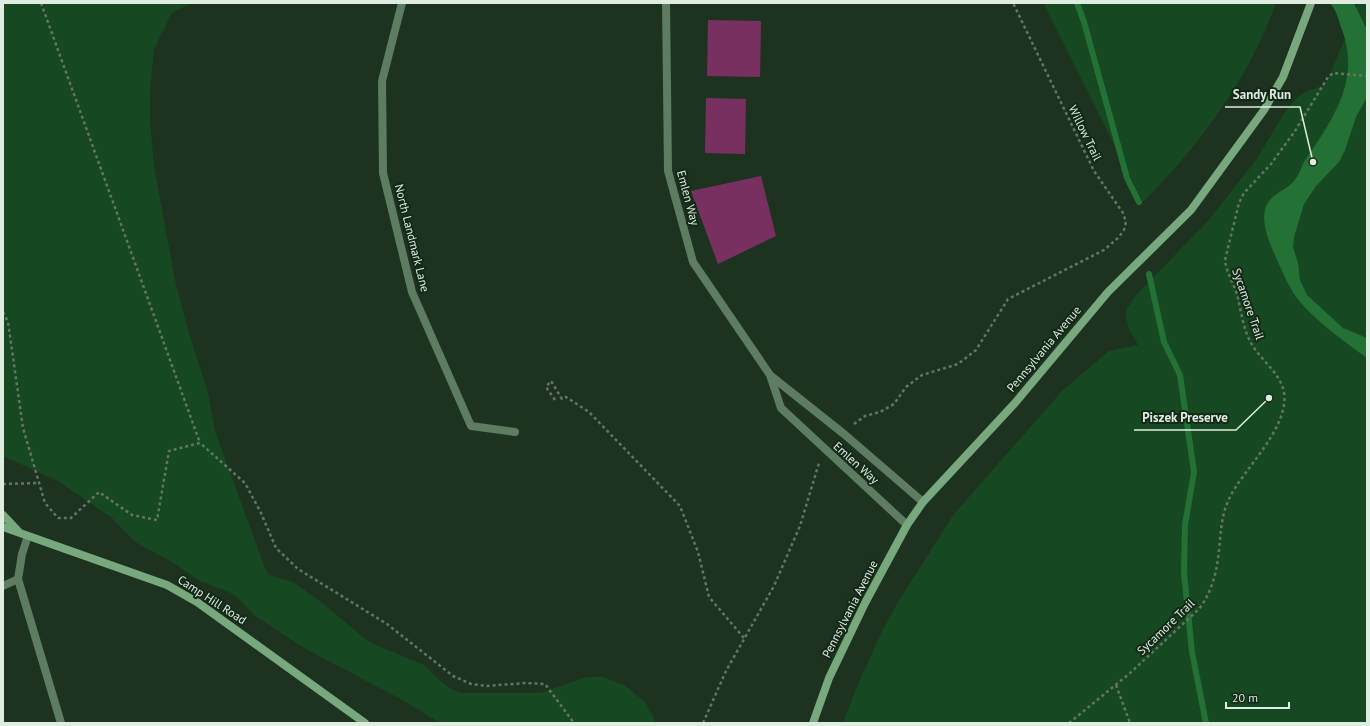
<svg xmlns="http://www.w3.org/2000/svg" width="1370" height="726" font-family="'PT Sans',sans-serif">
	<rect width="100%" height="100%" fill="#1d3320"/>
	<g fill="#164821">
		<path d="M3 3H191L172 13 154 49 150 92V121L154 166 175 280 188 330 208 393 215 431 265 568 269 575 293 582 321 602 369 642 424 665 445 685 460 693H541L586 677H603L626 686 646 703 656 723H440L406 702 306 649 255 616 237 597 229 592 200 581 172 562 142 546 134 541 112 518 58 481 3 456Z"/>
		<path d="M1043 3H1276C1248 80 1200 145 1143 202Z"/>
		<path d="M1358 3H1367V723H843L856 689 882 631 898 602 954 514 1062 391 1109 351 1138 345 1129 329 1126 317V310L1136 295 1208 221 1256 160 1283 115 1296 98 1307 91 1325 85 1348 32Z"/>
	</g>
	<path fill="#247136" d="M1329 3H1354L1367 30V97L1356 117 1345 150 1339 162 1316 186 1304 204 1294 237 1293 247 1298 263 1300 280 1307 295 1343 328 1367 338V358C1344 341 1305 314 1291 289 1284 277 1279 263 1273 251 1268 239 1262 223 1265 210 1269 193 1285 192 1294 181 1299 175 1301 168 1304 162 1333 119 1362 80 1341 27 1338 18 1336 8 1329 3Z"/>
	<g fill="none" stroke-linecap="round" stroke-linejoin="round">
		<g stroke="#247136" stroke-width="6">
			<path d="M1077 3 1084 22 1127 178 1139 202"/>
			<path d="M1149 274 1164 342 1180 375 1194 472 1185 525 1184 573 1192 652 1206 723"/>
		</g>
	</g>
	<g fill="#783061">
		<path d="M708 20 761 21 760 77 707 76Z"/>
		<path d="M706 98 746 99 745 154 705 153Z"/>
		<path d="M761 176 776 236 718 264 691 191Z"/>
	</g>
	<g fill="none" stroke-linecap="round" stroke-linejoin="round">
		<g stroke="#637666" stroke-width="2.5" stroke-dasharray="3 3" stroke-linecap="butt">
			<path d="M41 3 200 443"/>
			<path d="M3 312 8 322 23 428 45 503 58 518H71L99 492 132 515 157 520 169 451 200 443 245 483 261 513 276 548 298 569 387 624 453 676 471 684 487 686 525 683 545 684 574 723"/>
			<path d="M555 400 546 387 551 381 562 399 566 397 589 412 680 506 698 552 709 597 744 638"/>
			<path d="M854 424 865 416 880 412 894 404 906 387 922 375 958 364 976 350 1008 299 1104 250 1118 238 1124 230 1126 222 1123 213 1094 171 1013 3"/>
			<path d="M3 484 39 483"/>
			<path d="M1116 685 1130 723"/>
			<path d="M703 723 726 671 774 586 800 526 819 463"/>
			<path d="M1069 723 1129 674 1199 609C1212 592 1217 571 1219 550 1221 532 1221 516 1229 499 1243 469 1289 429 1284 393 1281 373 1261 361 1251 343 1243 329 1241 310 1237 294 1233 282 1226 272 1225 260L1239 203 1244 193 1271 164 1295 131 1328 77 1333 73 1367 76"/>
		</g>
		<g stroke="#5e7c62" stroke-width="8">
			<path d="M28 536 22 554 18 579 61 723"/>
			<path d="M3 586 18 579"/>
		</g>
		<g stroke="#5e7c62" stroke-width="8">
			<path d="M402 3 382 81 383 173 412 292 471 426 515 432"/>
			<path d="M666 3 668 171 693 262 770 375 781 408 907 525"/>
			<path d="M771 376 844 434 923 502"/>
		</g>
		<g stroke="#78a87e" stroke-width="8">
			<path d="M3 515 18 531"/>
			<path d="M3 527 167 585 197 602 365 723"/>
			<path d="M813 723 829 678 865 603 907 525 923 502 1015 403 1108 292 1191 210 1264 110 1283 77 1311 3"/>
		</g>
	</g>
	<g text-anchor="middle" stroke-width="4" stroke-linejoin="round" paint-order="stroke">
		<g font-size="12" fill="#dfede1" stroke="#132917">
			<text transform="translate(1085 133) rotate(64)" y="4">Willow Trail</text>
			<text transform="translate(688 198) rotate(75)" y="4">Emlen Way</text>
			<text transform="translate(412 238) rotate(76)" y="4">North Landmark Lane</text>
			<text transform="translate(1248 304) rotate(71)" y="4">Sycamore Trail</text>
			<text transform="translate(1044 349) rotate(-50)" y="4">Pennsylvania Avenue</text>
			<text transform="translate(856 463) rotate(42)" y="4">Emlen Way</text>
			<text transform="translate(212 600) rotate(33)" y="4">Camp Hill Road</text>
			<text transform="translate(850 609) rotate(-63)" y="4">Pennsylvania Avenue</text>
			<text transform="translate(1166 627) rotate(-44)" y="4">Sycamore Trail</text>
		</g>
	</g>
	<path fill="none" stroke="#dfede1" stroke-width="1.5" d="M1313 162L1300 107H1225M1269 398L1236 430H1134"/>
	<g fill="#dfede1" stroke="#132917" stroke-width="1.5">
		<circle cx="1313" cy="162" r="4"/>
		<circle cx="1269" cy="398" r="4"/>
	</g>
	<g font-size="13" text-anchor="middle" font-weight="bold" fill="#dfede1" stroke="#132917" stroke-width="4" stroke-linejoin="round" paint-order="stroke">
		<text x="1262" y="99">Sandy Run</text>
		<text x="1185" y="422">Piszek Preserve</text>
	</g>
	<rect width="1370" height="726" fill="none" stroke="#dfede1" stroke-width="8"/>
	<path d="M1226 702v6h63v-6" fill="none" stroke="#dfede1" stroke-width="2"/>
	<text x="1232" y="702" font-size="12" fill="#dfede1" stroke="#132917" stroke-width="3" paint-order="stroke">20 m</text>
</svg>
